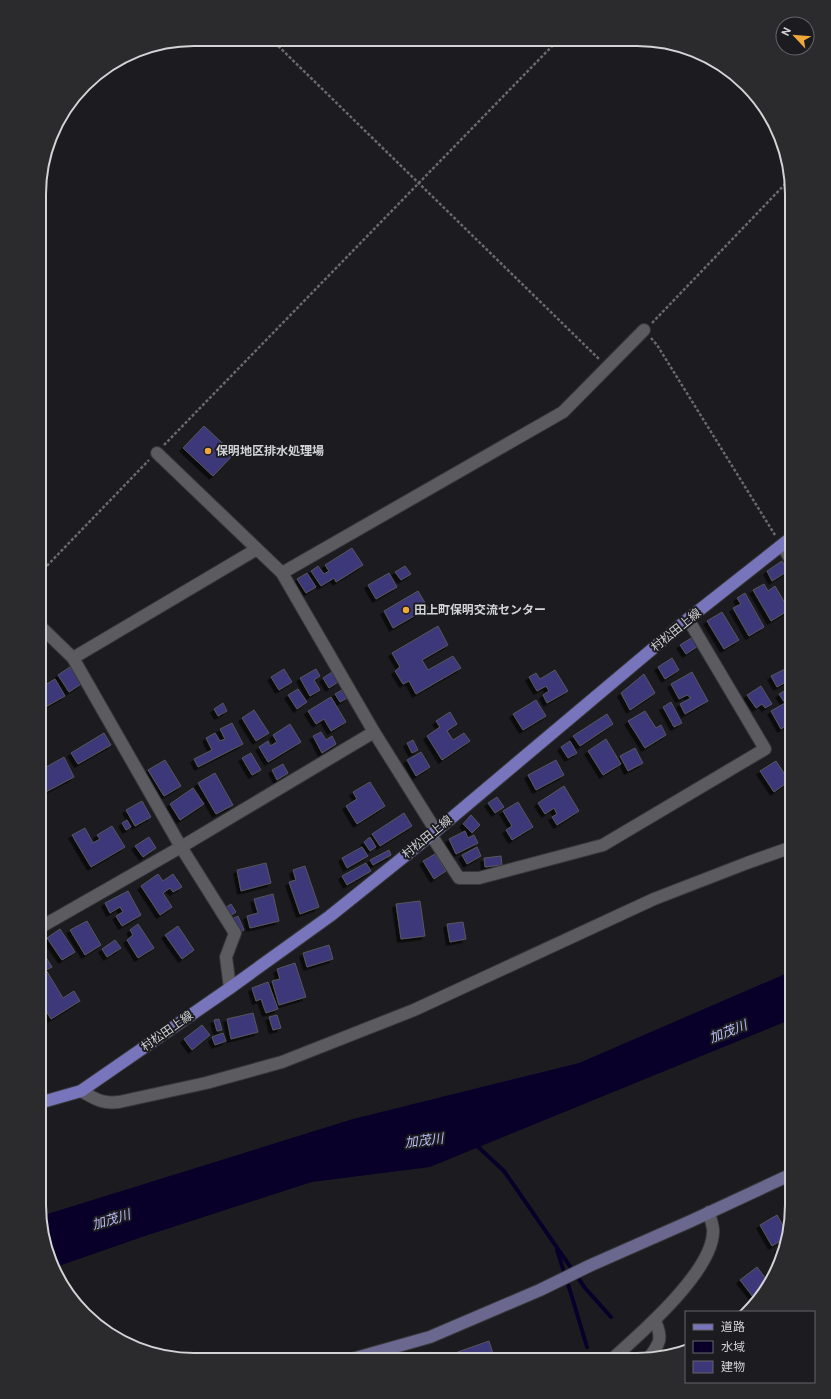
<svg xmlns="http://www.w3.org/2000/svg" width="831" height="1399" font-family="Roboto,'Noto Sans JP',sans-serif">
	<defs>
		<filter id="shadow"><feDropShadow dx="-3.5" dy="3.5" stdDeviation="0" flood-color="#0009"/></filter>
	</defs>
	<rect width="100%" height="100%" fill="#1c1c20"/>
	<path fill="#080029" d="M792 971V1019L430 1167 312 1182 142 1237 53 1268 51 1264 41 1216 353 1119 579 1063Z"/>
	<g fill="none" stroke-linecap="round" stroke-linejoin="round">
		<g stroke="#080029" stroke-width="4">
			<path d="M475 1144 504 1171 585 1288 611 1317"/>
			<path d="M557 1250 572 1297 587 1347"/>
		</g>
	</g>
	<g fill="#3c3779" stroke="#56575c" filter="url(#shadow)">
		<path d="M204 426 234 454 213 476 183 448Z"/>
		<path d="M352 548 363 565 336 582 334 578 321 586 311 571 318 566 324 574 329 571 325 565Z"/>
		<path d="M782 561 788 571 772 581 767 571Z"/>
		<path d="M405 566 411 574 401 580 395 572Z"/>
		<path d="M307 573 316 587 306 593 297 579Z"/>
		<path d="M389 573 397 587 376 599 368 585Z"/>
		<path d="M764 584 768 591 775 586 789 610 771 621 753 590Z"/>
		<path d="M418 591 428 608 393 628 384 611Z"/>
		<path d="M745 593 764 627 749 636 733 608 741 604 737 598Z"/>
		<path d="M722 612 739 640 724 649 707 621Z"/>
		<path d="M438 626 448 645 422 660 428 670 453 656 461 668 416 694 409 681 403 684 395 671 400 667 392 653Z"/>
		<path d="M693 637 698 646 686 654 680 645Z"/>
		<path d="M672 658 679 670 665 679 658 667Z"/>
		<path d="M70 667 81 684 69 692 58 675Z"/>
		<path d="M284 669 292 682 279 690 271 677Z"/>
		<path d="M316 669 320 676 314 680 320 690 310 696 300 678Z"/>
		<path d="M785 669 791 679 777 687 771 676Z"/>
		<path d="M555 670 568 691 547 703 543 695 549 691 546 686 537 691 529 677 536 673 540 679Z"/>
		<path d="M332 672 338 682 329 688 323 678Z"/>
		<path d="M692 672 708 701 685 714 680 704 691 698 687 695 679 699 671 684Z"/>
		<path d="M644 674 655 693 630 710 621 693Z"/>
		<path d="M55 679 65 696 40 710V688Z"/>
		<path d="M761 686 772 704 765 708 762 704 756 708 747 695Z"/>
		<path d="M791 687 792 722 781 729 771 711 785 703 779 694Z"/>
		<path d="M298 689 307 702 297 709 288 695Z"/>
		<path d="M342 690 347 698 340 702 335 694Z"/>
		<path d="M331 697 346 722 331 731 324 719 316 724 308 711Z"/>
		<path d="M536 700 546 716 523 730 513 714Z"/>
		<path d="M671 702 682 723 674 727 663 707Z"/>
		<path d="M223 703 227 711 218 716 214 709Z"/>
		<path d="M254 710 269 733 256 741 242 718Z"/>
		<path d="M645 711 656 728 661 725 666 735 645 748 628 721Z"/>
		<path d="M450 712 457 724 447 731 453 740 464 733 470 741 442 760 427 736 440 727 436 721Z"/>
		<path d="M607 714 613 724 580 746 573 736Z"/>
		<path d="M232 723 243 744 198 767 194 759 212 750 206 738 215 733 220 741 225 739 220 729Z"/>
		<path d="M290 724 301 742 268 762 259 747 268 741 270 746 277 742 273 735Z"/>
		<path d="M321 732 326 740 332 736 336 744 322 753 313 736Z"/>
		<path d="M104 733 111 745 78 764 71 753Z"/>
		<path d="M606 739 621 764 603 775 588 751Z"/>
		<path d="M413 740 418 750 412 753 407 743Z"/>
		<path d="M570 741 577 753 568 758 561 747Z"/>
		<path d="M635 748 643 763 628 771 620 756Z"/>
		<path d="M421 752 430 767 416 776 407 760Z"/>
		<path d="M251 753 261 770 252 775 242 758Z"/>
		<path d="M64 757 74 777 40 795V776L43 775 41 770Z"/>
		<path d="M165 760 181 786 164 796 148 770Z"/>
		<path d="M556 760 564 775 536 790 528 775Z"/>
		<path d="M776 761 789 781 774 792 760 771Z"/>
		<path d="M283 764 288 773 277 780 272 770Z"/>
		<path d="M215 773 233 805 216 814 198 783Z"/>
		<path d="M370 782 385 806 357 824 346 806 357 799 353 792Z"/>
		<path d="M564 786 579 811 557 825 552 817 557 814 554 808 545 814 538 803Z"/>
		<path d="M193 788 204 804 180 820 170 804Z"/>
		<path d="M497 797 504 807 495 813 488 803Z"/>
		<path d="M142 801 151 817 135 826 126 810Z"/>
		<path d="M518 802 533 827 512 840 506 830 512 826 503 811Z"/>
		<path d="M404 813 412 826 380 846 372 834Z"/>
		<path d="M471 815 480 825 472 833 463 824Z"/>
		<path d="M127 820 131 827 126 830 122 823Z"/>
		<path d="M112 826 125 847 91 867 72 835 85 828 93 843 100 839 97 835Z"/>
		<path d="M465 831 468 838 474 835 478 843 456 854 449 839Z"/>
		<path d="M149 837 156 848 143 857 135 846Z"/>
		<path d="M370 837 376 847 370 851 364 842Z"/>
		<path d="M362 847 368 856 347 868 342 858Z"/>
		<path d="M477 847 481 856 467 864 462 855Z"/>
		<path d="M389 850 391 855 373 865 370 860Z"/>
		<path d="M435 854 446 871 434 879 423 861Z"/>
		<path d="M501 856 502 865 485 867 484 858Z"/>
		<path d="M266 863 271 883 241 891 237 870Z"/>
		<path d="M366 863 371 871 347 885 342 876Z"/>
		<path d="M305 866 319 907 300 914 289 882 296 880 293 870Z"/>
		<path d="M158 874 163 881 173 874 182 887 173 892 170 888 163 893 172 907 160 915 141 886Z"/>
		<path d="M128 891 141 915 122 926 116 916 123 912 120 907 110 913 105 903Z"/>
		<path d="M273 894 279 921 250 928 247 916 258 913 254 899Z"/>
		<path d="M420 901 425 936 401 939 396 904Z"/>
		<path d="M231 904 236 912 230 916 225 908Z"/>
		<path d="M238 916 244 930 238 933 232 919Z"/>
		<path d="M87 921 101 945 85 955 70 930Z"/>
		<path d="M463 922 466 939 450 942 447 924Z"/>
		<path d="M138 924 154 948 138 958 127 940 133 935 130 930Z"/>
		<path d="M178 926 194 950 182 959 165 935Z"/>
		<path d="M60 929 75 952 62 960 47 938Z"/>
		<path d="M115 940 121 948 107 957 102 949Z"/>
		<path d="M329 945 333 959 307 967 303 953Z"/>
		<path d="M44 954 52 967 46 970 63 998 74 991 80 1001 51 1019 39 999V956Z"/>
		<path d="M295 963 306 997 279 1005 272 981 280 979 277 969Z"/>
		<path d="M268 982 278 1009 266 1013 261 999 256 1001 252 988Z"/>
		<path d="M253 1013 258 1032 231 1039 227 1019Z"/>
		<path d="M277 1015 281 1028 273 1030 269 1017Z"/>
		<path d="M219 1019 222 1030 217 1031 214 1020Z"/>
		<path d="M202 1025 210 1035 192 1050 184 1039Z"/>
		<path d="M223 1033 226 1041 215 1045 212 1037Z"/>
		<path d="M777 1215 788 1235 787 1237 772 1246 760 1225Z"/>
		<path d="M786 1245 784 1255 782 1258 778 1249Z"/>
		<path d="M757 1267 769 1283 760 1299 757 1302 740 1280Z"/>
		<path d="M489 1341 495 1360 438 1359Z"/>
	</g>
	<g fill="none" stroke-linecap="round" stroke-linejoin="round">
		<defs>
			<g id="street">
				<path d="M157 453 282 573 374 732 436 831"/>
				<path d="M782 545 792 562"/>
				<path d="M282 573 563 412 644 330"/>
				<path d="M40 626 73 658 181 847 235 933 226 957 230 988"/>
				<path d="M73 658 257 549"/>
				<path d="M431 835 459 878H479L603 845 765 749 688 619"/>
				<path d="M39 928 181 847 374 732"/>
				<path d="M81 1091C96 1099 101 1104 119 1102L206 1083 282 1062 414 1010 654 899 747 863 792 847"/>
				<path d="M649 1358C660 1343 663 1338 655 1321"/>
				<path d="M611 1360C640 1334 711 1273 713 1233 714 1227 710 1219 709 1212"/>
			</g>
			<path id="secondary" d="M352 1359 430 1337 540 1290 589 1266 691 1221 792 1174"/>
			<path id="primary" d="M39 1103 81 1091 230 988 330 916 436 831 688 619 792 537"/>
		</defs>
		<use href="#street" stroke="#37383b" stroke-width="14"/>
		<use href="#secondary" stroke="#37383b" stroke-width="14"/>
		<use href="#primary" stroke="#37383b" stroke-width="14"/>
		<g stroke="#6a6a6d" stroke-width="2.5" stroke-dasharray="3 2" stroke-linecap="butt">
			<path d="M271 39 600 360"/>
			<path d="M652 323 789 180"/>
			<path d="M651 338 657 345 775 535"/>
			<path d="M164 445 558 40"/>
			<path d="M40 573 149 460"/>
		</g>
		<use href="#street" stroke="#5b5b60" stroke-width="12"/>
		<use href="#secondary" stroke="#6a688e" stroke-width="12"/>
		<use href="#primary" stroke="#7975bc" stroke-width="12"/>
	</g>
	<g fill="#eea83c" stroke="#1c1c20" stroke-width="1.5">
		<circle cx="208" cy="451" r="4"/>
		<circle cx="406" cy="610" r="4"/>
	</g>
	<g text-anchor="middle" stroke-width="4" stroke-linejoin="round" paint-order="stroke">
		<g font-size="12" font-weight="bold" fill="#d2d3d5" stroke="#1c1c20" text-anchor="start">
			<text x="216" y="455">保明地区排水処理場</text>
			<text x="414" y="614">田上町保明交流センター</text>
		</g>
		<g font-size="12" fill="#d2d3d5" stroke="#1c1c20">
			<text transform="translate(676 630) rotate(-39)" y="4">村松田上線</text>
			<text transform="translate(427 837) rotate(-39)" y="4">村松田上線</text>
			<text transform="translate(167 1031) rotate(-35)" y="4">村松田上線</text>
		</g>
		<g font-size="13" font-style="italic" fill="#bbbdf8" stroke="#1c1c20">
			<text transform="translate(728 1031) rotate(-21)" y="5">加茂川</text>
			<text transform="translate(424 1140) rotate(-7)" y="5">加茂川</text>
			<text transform="translate(111 1219) rotate(-17)" y="5">加茂川</text>
		</g>
	</g>
	<path d="M0 0H831V1399H0ZM194 46H637A148 148 0 0 1 785 194V1205A148 148 0 0 1 637 1353H194A148 148 0 0 1 46 1205V194A148 148 0 0 1 194 46Z" fill="#2b2b2e" fill-rule="evenodd"/>
	<path fill="none" stroke="#d2d3d5" stroke-width="2" d="M194 46H637A148 148 0 0 1 785 194V1205A148 148 0 0 1 637 1353H194A148 148 0 0 1 46 1205V194A148 148 0 0 1 194 46Z"/>
	<rect x="685" y="1311" width="130" height="72" fill="#1c1c20" stroke="#656568"/>
	<rect x="693" y="1324" width="20" height="6" fill="#7975bc" stroke="#656568"/>
	<text x="721" y="1331" font-size="12" fill="#d2d3d5">道路</text>
	<rect x="693" y="1341" width="20" height="12" fill="#080029" stroke="#656568"/>
	<text x="721" y="1351" font-size="12" fill="#d2d3d5">水域</text>
	<rect x="693" y="1361" width="20" height="12" fill="#3c3779" stroke="#656568"/>
	<text x="721" y="1371" font-size="12" fill="#d2d3d5">建物</text>
	<g transform="translate(795 36) rotate(296)"><circle r="19" fill="#1c1c20" stroke="#656568"/>
	<path d="M0-3L7 15L0 10L-7 15Z" fill="#eea83c"/>
	<text y="-6" font-size="11" font-weight="bold" text-anchor="middle" fill="#d2d3d5">N</text>
	</g>
</svg>
